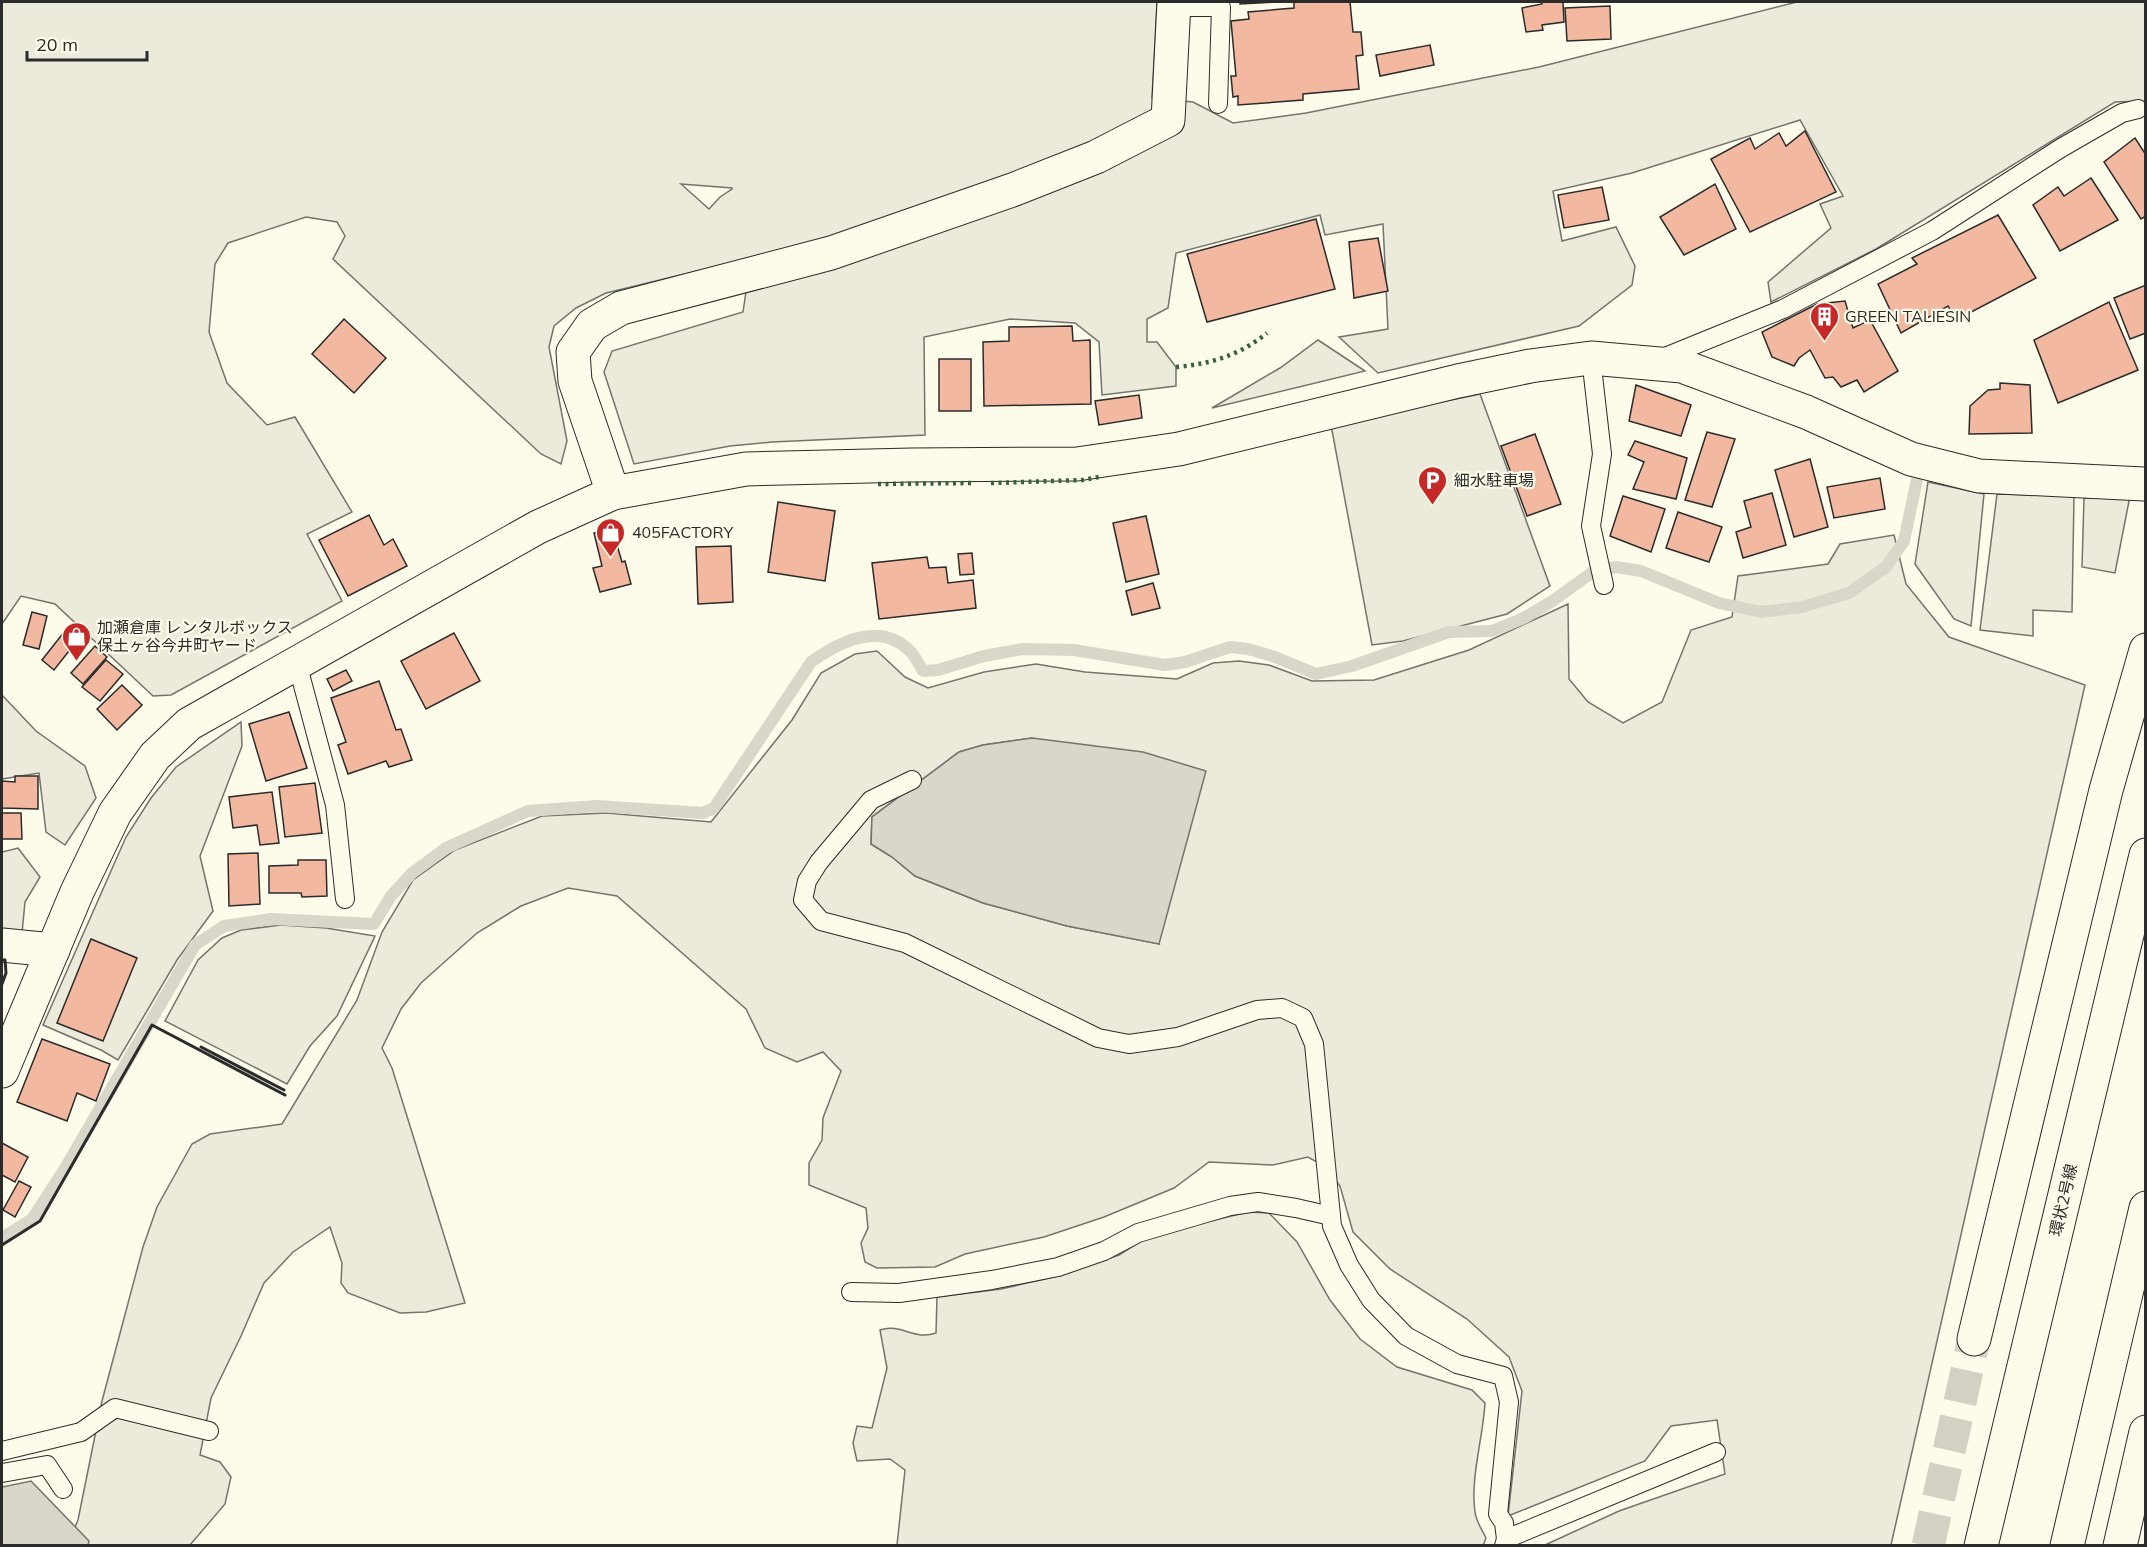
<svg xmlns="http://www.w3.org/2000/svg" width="2147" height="1547" font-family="Mulish,'Noto Sans JP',sans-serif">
	<rect width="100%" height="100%" fill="#fdfbea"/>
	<g fill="#ecebdb" stroke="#74746e" stroke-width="1.5" fill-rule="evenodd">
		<path d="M2 2H1157L1152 98 1193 102 1233 123 1306 113 1539 67 1797 2H2145V101L2115 102 1876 249 1771 302 1768 282 1831 228 1820 204 1843 196 1800 120 1632 173 1553 191 1562 241 1616 227 1635 266 1632 285 1579 326 1378 373 1339 337 1388 329 1383 224 1325 235 1320 215 1176 253 1168 308 1147 319V342H1157L1176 367V386L1102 395 1099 342 1075 323 1010 319 924 337 925 435 772 442 730 446 634 464 604 372 612 351 743 312 751 258 606 293 576 308 554 326 549 347 567 441 561 464 541 454 333 259 345 236 337 222 306 217 228 243 215 264 209 332 227 383 267 425 295 417 352 512 307 534 342 601 171 695 153 696 55 604 21 596 2 624ZM681 184 732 188V189L720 197 709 209Z"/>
		<path d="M1318 340 1365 371 1212 408 1280 368Z"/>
		<path d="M1894 535 1906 584 1949 637 2085 685 1891 1545H1545L1619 1511 1725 1474 1717 1420 1671 1426 1645 1461 1508 1516 1522 1391 1509 1357 1467 1319 1390 1269 1353 1232 1340 1186 1326 1167 1308 1157 1273 1165 1209 1162 1174 1188 1104 1217 1044 1237 965 1254 935 1267 877 1268 865 1262 861 1243 868 1228 866 1208 809 1185V1163L822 1140 823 1118 841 1071 823 1052 797 1062 765 1048 746 1009 617 896 568 888 521 906 477 933 421 983 401 1009 382 1048 392 1068 465 1303 426 1312 400 1313 348 1293 341 1283 342 1263 330 1227 293 1252 264 1283 241 1336 211 1398 200 1455 220 1462 231 1477 225 1504 190 1545 67 1546 78 1520 102 1401 143 1247 157 1207 192 1144 210 1134 282 1124 357 1000 382 932 413 880 455 850 542 816 606 813 711 822 792 720 821 673 855 654 877 651 905 677 928 688 984 672 1036 664 1085 672 1177 679 1213 663 1239 661 1269 665 1312 681 1374 680 1469 650 1568 604 1569 679 1588 702 1623 723 1662 702 1691 630 1732 617 1738 576 1828 564 1840 544ZM1032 738 1159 944 1067 926 983 903 915 876 892 857 871 844 872 817 959 752 983 745Z"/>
		<path d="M2 695 36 731 85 766 96 798 65 845 46 832 39 773 2 779Z"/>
		<path d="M18 848 40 877 25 902 22 933 2 932V852Z"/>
		<path d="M1248 1212 1269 1213 1297 1242 1330 1300 1360 1339 1397 1367 1472 1390 1485 1403C1483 1438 1470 1479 1475 1512 1476 1521 1482 1530 1486 1538L1483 1546 897 1545 905 1470 890 1459 857 1461 853 1443 857 1426 872 1428 887 1368 880 1330C902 1323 914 1341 936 1333L937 1297 1001 1289 1058 1276 1119 1255 1149 1236Z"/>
	</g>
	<g fill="#eceadb" stroke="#74746e" stroke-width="1.5">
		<path d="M1480 394 1550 586 1507 614 1403 641 1372 645 1331 425Z"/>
		<path d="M1928 482 1984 494 1971 626 1954 619 1915 564Z"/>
		<path d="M1997 494 2074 496 2072 612 2033 610V636L1980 630Z"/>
		<path d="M2130 496 2115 573 2082 567 2084 498Z"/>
		<path d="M241 722 242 746 200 856 213 911 177 960 118 1060 101 1050 43 1025 126 837 151 798 176 767Z"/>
		<path d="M281 925 326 928 375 936 337 1016 310 1046 287 1084 165 1021 198 960 222 938 241 930Z"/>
	</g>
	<g fill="#d8d7c9" stroke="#74746e" stroke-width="1.5">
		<path d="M1032 738 1143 752 1206 771 1159 944 1067 926 983 903 915 876 892 857 871 844 872 817 959 752 983 745Z"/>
		<path d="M31 1481 89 1541 88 1545H2V1487Z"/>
	</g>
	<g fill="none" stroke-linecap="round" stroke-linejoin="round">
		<path stroke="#d8d7c9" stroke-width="12" d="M2 1238 32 1219 64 1170 195 945 224 926 271 919 374 924 391 896 412 873 446 848 528 811 597 806 703 813 714 808 811 662C839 642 880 621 910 651 915 656 919 665 923 671L938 670 984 656 1023 649 1074 650 1165 665 1185 662 1230 647 1248 649 1275 657 1316 674 1352 666 1449 632 1492 631 1524 618 1554 600 1594 571 1616 567 1641 571 1719 603 1761 612 1802 607 1849 593 1886 567 1904 541 1917 479"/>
	</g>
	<g fill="#f2b8a0" stroke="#2b2b2b" stroke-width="1.5">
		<path d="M1240 2H1277L1240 4Z"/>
		<path d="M1294 2H1350L1353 32H1361L1363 55 1356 56 1359 89 1303 94V100L1238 105V96L1233 97 1231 76H1236L1231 21 1249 19 1248 12 1294 8Z"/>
		<path d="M1542 2H1563L1564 22 1542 25 1543 30 1526 32 1522 8 1542 4Z"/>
		<path d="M1610 6 1611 39 1567 41 1565 8Z"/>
		<path d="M1430 45 1434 65 1380 76 1376 55Z"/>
		<path d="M1805 131 1836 192 1750 232 1711 159 1750 138 1755 149 1779 133 1786 146Z"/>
		<path d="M2135 138 2146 155V216L2141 219 2104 162Z"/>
		<path d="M2091 178 2118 220 2060 251 2033 205 2058 187 2064 196Z"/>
		<path d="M1715 184 1736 229 1684 255 1660 217Z"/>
		<path d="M1602 187 1609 220 1564 228 1558 195Z"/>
		<path d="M1998 215 2036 278 1956 320 1948 306 1901 333 1878 284 1917 264 1912 258Z"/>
		<path d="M1316 219 1335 289 1207 322 1187 254Z"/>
		<path d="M1378 238 1388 291 1354 298 1349 242Z"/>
		<path d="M2146 285V333L2130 339 2114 298Z"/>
		<path d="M1845 301 1853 328 1870 320 1898 371 1864 392 1857 380 1841 387 1833 377 1825 378 1810 350 1799 358 1794 366 1772 357 1762 332 1817 304Z"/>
		<path d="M2109 302 2138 370 2058 403 2034 340Z"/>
		<path d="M344 319 386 358 354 393 312 354Z"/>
		<path d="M1072 326 1073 341 1090 340 1091 404 984 406 983 342 1009 341V327Z"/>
		<rect x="939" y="359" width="32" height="52"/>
		<path d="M2000 383 2030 385 2032 433 1969 434 1970 406 1988 390 2000 389Z"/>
		<path d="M1636 385 1691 405 1681 436 1629 421Z"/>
		<path d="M1139 395 1142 418 1099 425 1095 401Z"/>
		<path d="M1707 432 1735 439 1712 507 1685 500Z"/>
		<path d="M1535 434 1561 504 1527 516 1501 446Z"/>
		<path d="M1635 441 1687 458 1676 499 1633 489 1644 462 1628 455Z"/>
		<path d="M1810 459 1828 527 1794 537 1775 470Z"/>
		<path d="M1880 478 1885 509 1834 518 1827 487Z"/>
		<path d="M1772 493 1786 545 1743 558 1736 532 1751 527 1744 501Z"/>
		<path d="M1623 496 1665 509 1651 552 1610 536Z"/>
		<path d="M778 502 835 511 825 581 768 572Z"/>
		<path d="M1678 512 1722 527 1709 562 1666 548Z"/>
		<path d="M369 515 384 545 393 539 407 566 348 596 319 540Z"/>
		<path d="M1146 516 1159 574 1126 582 1113 523Z"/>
		<path d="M612 528 622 562 625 561 631 584 600 592 593 568 602 566 594 533Z"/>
		<path d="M731 546 733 602 698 604 696 547Z"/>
		<path d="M972 553 974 574 960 575 958 554Z"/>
		<path d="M927 557 929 568 946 567 948 583 973 580 976 608 879 619 872 563Z"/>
		<path d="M1153 583 1160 608 1132 615 1126 591Z"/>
		<path d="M32 612 47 616 39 649 23 645Z"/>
		<path d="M68 627 80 637 54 670 42 660Z"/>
		<path d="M454 633 480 681 426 709 401 661Z"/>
		<path d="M95 646 107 657 83 684 71 673Z"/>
		<path d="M106 660 123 674 100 701 82 687Z"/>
		<path d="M346 670 352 681 333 691 327 679Z"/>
		<path d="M379 681 396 730 401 729 412 760 389 767 386 761 348 774 338 745 346 742 331 698Z"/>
		<path d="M122 685 142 705 117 730 97 709Z"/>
		<path d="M289 712 307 768 266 781 249 724Z"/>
		<path d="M15 776H38V809L2 808V781L15 782Z"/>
		<path d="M315 783 322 833 285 837 279 787Z"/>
		<path d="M272 792 279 843 260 845 257 825 233 828 229 797Z"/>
		<path d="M2 813H21L22 839H2Z"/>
		<path d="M258 853 260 904 229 906 228 854Z"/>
		<path d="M298 860H326L327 896 302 897 301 893H269V866L298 865Z"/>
		<path d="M91 939 137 958 103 1041 57 1023Z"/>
		<path d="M42 1039 110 1064 96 1101 77 1093 67 1121 17 1102Z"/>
		<path d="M2 1143 28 1157 15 1182 2 1175Z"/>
		<path d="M19 1181 31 1187 15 1217 3 1210Z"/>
	</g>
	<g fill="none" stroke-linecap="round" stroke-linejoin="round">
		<path stroke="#d3d1c4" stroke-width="33" stroke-dasharray="33 16" stroke-linecap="butt" d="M1928 1546 1974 1339"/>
		<defs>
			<g id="lane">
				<path d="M1214 2V7H1221L1218 104"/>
				<path d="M1173 7H1214"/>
				<path d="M1591 358 1602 454 1591 526 1604 585"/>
				<path d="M1660 359 1783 309 1932 231 2061 148 2122 113 2138 109"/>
				<path d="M297 663 335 805 345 899"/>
				<path d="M912 780 871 800 819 862 807 881 803 900 821 921 905 943 1098 1038 1129 1044 1178 1037 1257 1010 1282 1008 1303 1018 1314 1044 1332 1226 1349 1265 1371 1300 1406 1336 1457 1364 1503 1376 1509 1402 1498 1514 1504 1523 1506 1539"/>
				<path d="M851 1292 899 1293 992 1280 1058 1267 1104 1251 1138 1233 1230 1206 1258 1202 1296 1208 1331 1216"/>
				<path d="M2 1451 81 1432 115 1408 209 1431"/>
				<path d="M2 1473 47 1465 63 1489"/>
				<path d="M1504 1546 1506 1539 1716 1452"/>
			</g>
			<g id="street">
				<path d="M613 493 575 381 573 352 592 325 621 308 831 253 1015 189 1096 157 1168 120 1174 2"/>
				<path d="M2 945 53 950"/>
				<path d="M2 1071 77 892 115 813 155 756 189 724 538 527 613 493 746 469 912 465 1077 464 1179 449 1458 381 1530 366 1591 358 1682 366 1806 412 1911 459 1979 476 2144 484"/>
			</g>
			<g id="primary">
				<path d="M1974 1339 2106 790 2146 650"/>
				<path d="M1981 1546 2146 855"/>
				<path d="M2067 1546 2146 1208"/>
				<path d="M2120 1546 2146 1432"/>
			</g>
		</defs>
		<use href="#lane" stroke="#2b2b2b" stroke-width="20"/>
		<use href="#street" stroke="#2b2b2b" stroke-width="35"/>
		<use href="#primary" stroke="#2b2b2b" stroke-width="35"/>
		<use href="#lane" stroke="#fdfbea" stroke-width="18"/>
		<use href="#street" stroke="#fdfbea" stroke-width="33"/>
		<use href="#primary" stroke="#fdfbea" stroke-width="33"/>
		<g stroke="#34623c" stroke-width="4.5" stroke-dasharray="3 4.5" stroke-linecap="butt">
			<path d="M1176 367C1211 364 1240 355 1267 333"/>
			<path d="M991 483 1083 480 1099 477"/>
			<path d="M878 484 974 483"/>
		</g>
		<g stroke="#2b2b2b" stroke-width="3">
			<path d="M2 984 6 973 5 960H2"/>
			<path d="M201 1047 284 1090"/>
			<path d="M2 1245 40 1221 152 1025 285 1095"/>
		</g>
	</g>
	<defs>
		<symbol id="building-pin" viewBox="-11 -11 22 30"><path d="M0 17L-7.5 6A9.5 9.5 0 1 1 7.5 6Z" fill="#c62828" stroke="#fdfbea"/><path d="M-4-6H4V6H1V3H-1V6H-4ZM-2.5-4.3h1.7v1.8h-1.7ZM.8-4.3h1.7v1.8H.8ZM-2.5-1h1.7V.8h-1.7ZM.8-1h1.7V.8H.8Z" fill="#fff"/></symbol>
		<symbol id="parking-pin" viewBox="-11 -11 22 30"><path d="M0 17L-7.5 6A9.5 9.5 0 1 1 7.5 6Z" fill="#c62828" stroke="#fdfbea"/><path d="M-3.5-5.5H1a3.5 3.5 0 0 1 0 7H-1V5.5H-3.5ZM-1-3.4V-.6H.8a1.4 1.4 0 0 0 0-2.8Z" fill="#fff"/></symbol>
		<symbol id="shop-pin" viewBox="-11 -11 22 30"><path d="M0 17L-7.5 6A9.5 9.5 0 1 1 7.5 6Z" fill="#c62828" stroke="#fdfbea"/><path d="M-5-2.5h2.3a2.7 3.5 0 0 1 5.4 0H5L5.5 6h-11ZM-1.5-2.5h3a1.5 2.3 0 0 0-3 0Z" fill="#fff"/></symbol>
	</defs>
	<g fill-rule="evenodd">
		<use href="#building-pin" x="1808" y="300" width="33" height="45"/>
		<use href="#parking-pin" x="1416" y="464" width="33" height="45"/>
		<use href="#shop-pin" x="594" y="516" width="33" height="45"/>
		<use href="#shop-pin" x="60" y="620" width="33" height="45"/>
	</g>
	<g text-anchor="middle" stroke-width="4.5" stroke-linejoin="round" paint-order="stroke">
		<g font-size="16" fill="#2b2b2b" stroke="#fdfbea" text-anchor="start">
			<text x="1845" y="322">GREEN TALIESIN</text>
			<text x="1454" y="486">細水駐車場</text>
			<text x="632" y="538">405FACTORY</text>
			<text x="97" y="633">加瀬倉庫 レンタルボックス<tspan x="97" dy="18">保土ヶ谷今井町ヤード</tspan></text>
		</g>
		<g font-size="16" fill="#2b2b2b" stroke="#fdfbea">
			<text transform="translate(2063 1200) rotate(-77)" y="6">環状2号線</text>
		</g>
	</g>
	<rect width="2147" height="1547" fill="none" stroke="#2b2b2b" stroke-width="6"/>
	<path d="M27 51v9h120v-9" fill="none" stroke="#2b2b2b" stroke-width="3"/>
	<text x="36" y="51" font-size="18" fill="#2b2b2b" stroke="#fdfbea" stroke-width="4.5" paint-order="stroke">20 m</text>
</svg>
